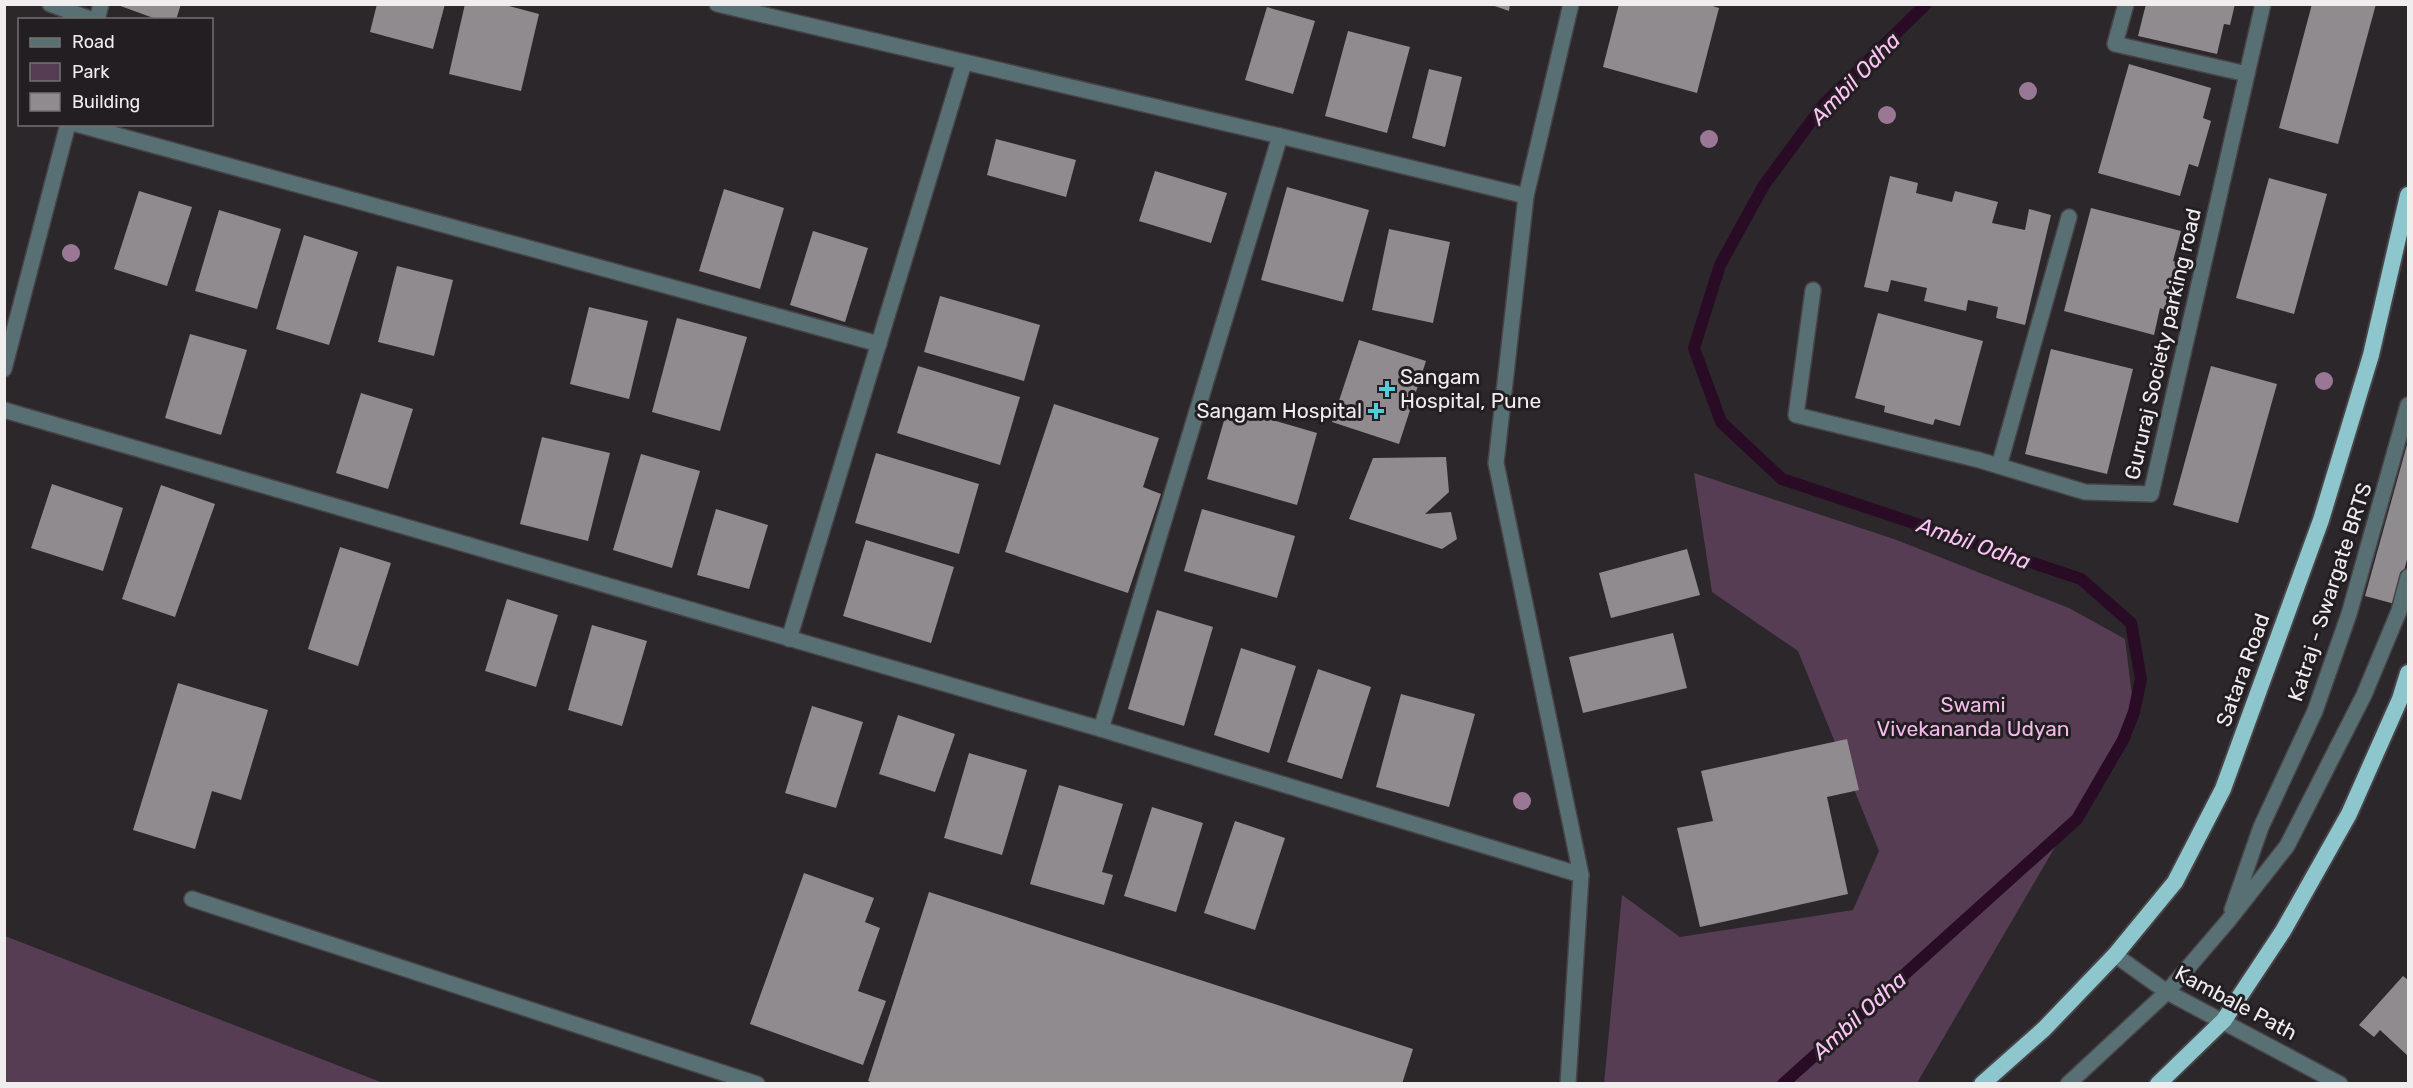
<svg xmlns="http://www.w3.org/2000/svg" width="2413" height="1088" font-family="Rubik,sans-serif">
	<rect width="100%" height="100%" fill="#2b272b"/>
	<g fill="#573d53">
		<path d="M1694 473 1894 539 2069 608 2125 639 2134 712 1917 1083 1604 1084 1622 895 1680 937 1853 910 1879 851 1798 651 1712 592Z"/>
		<path d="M4 936H5L383 1083H5Z"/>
	</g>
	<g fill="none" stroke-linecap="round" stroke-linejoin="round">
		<path stroke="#290b25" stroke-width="12" d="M1783 1084 2077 819 2123 740 2134 712 2141 679 2131 623 2081 579 1782 479 1721 422 1694 348 1720 265 1764 185 1824 104 1926 4"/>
	</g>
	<g fill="#908b8f">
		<path d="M115 4H181L176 20H159Z"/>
		<path d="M377 4H445L433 49 370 32Z"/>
		<path d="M465 4H501L539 14 521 91 449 74Z"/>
		<path d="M1489 4H1510L1509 11Z"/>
		<path d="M1619 4H1706L1719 8 1697 93 1603 67Z"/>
		<path d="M2146 4H2235L2230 25 2224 24 2217 54 2138 36Z"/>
		<path d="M2312 4H2376L2338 144 2279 128Z"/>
		<path d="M1267 7 1315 21 1293 94 1245 80Z"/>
		<path d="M1348 31 1410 47 1387 133 1325 116Z"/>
		<path d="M2129 64 2211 88 2203 118 2211 121 2198 167 2189 164 2180 196 2098 173Z"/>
		<path d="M1429 69 1462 77 1445 147 1412 138Z"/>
		<path d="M996 139 1076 160 1066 197 987 175Z"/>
		<path d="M1155 171 1227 193 1211 243 1139 221Z"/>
		<path d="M1890 176 1918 183 1916 193 1952 202 1955 191 1998 202 1992 223 2025 230 2029 209 2051 215 2025 325 1996 318 1998 307 1968 300 1966 311 1924 301 1927 288 1891 280 1888 292 1864 287Z"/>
		<path d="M2269 178 2327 194 2294 314 2236 298Z"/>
		<path d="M1287 187 1369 210 1343 302 1261 280Z"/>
		<path d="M724 189 784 208 760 289 699 271Z"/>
		<path d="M139 191 192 207 167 286 114 269Z"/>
		<path d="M2091 208 2181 231 2173 261 2178 262 2165 310 2160 308 2154 335 2064 311Z"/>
		<path d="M219 210 281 229 257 309 195 291Z"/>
		<path d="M1389 229 1450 242 1433 323 1372 310Z"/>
		<path d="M813 231 868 248 845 322 790 305Z"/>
		<path d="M304 235 358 252 329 345 276 329Z"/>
		<path d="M397 266 453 280 434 356 378 342Z"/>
		<path d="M940 296 1040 325 1024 381 924 352Z"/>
		<path d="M589 307 648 321 629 399 570 384Z"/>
		<path d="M1878 313 1983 341 1960 426 1935 419 1933 425 1884 412 1885 406 1855 398Z"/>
		<path d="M677 318 747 337 720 431 652 412Z"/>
		<path d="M190 334 247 350 221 435 165 418Z"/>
		<path d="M1359 340 1426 361 1399 444 1332 422Z"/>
		<path d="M2051 349 2133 369 2107 474 2025 454Z"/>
		<path d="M918 366 1020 397 1000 465 897 433Z"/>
		<path d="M2211 366 2277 384 2238 523 2173 505Z"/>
		<path d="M361 393 413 409 388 489 336 473Z"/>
		<path d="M1054 404 1159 438 1143 487 1161 494 1128 593 1005 552Z"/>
		<path d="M1228 407 1317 433 1297 505 1207 479Z"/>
		<path d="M542 437 610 453 588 541 520 524Z"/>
		<path d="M2408 441V556L2395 604 2365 596Z"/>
		<path d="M876 453 979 484 959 554 855 523Z"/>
		<path d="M641 454 700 471 672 568 613 550Z"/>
		<path d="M1446 457 1449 492 1425 514 1451 512 1457 539 1442 549 1349 519 1373 458Z"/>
		<path d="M52 484 123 508 103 571 31 548Z"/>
		<path d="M161 485 215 504 175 617 122 599Z"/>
		<path d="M716 509 768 525 749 589 697 575Z"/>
		<path d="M1202 509 1295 536 1277 598 1184 571Z"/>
		<path d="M866 540 954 567 931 643 843 616Z"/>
		<path d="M340 547 391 563 358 666 308 649Z"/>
		<path d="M1687 549 1700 595 1611 618 1599 573Z"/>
		<path d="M507 599 558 615 536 687 485 671Z"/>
		<path d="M1157 610 1213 627 1184 726 1128 709Z"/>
		<path d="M592 625 647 641 622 726 568 710Z"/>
		<path d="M1673 633 1687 688 1583 713 1569 657Z"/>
		<path d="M1241 648 1296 666 1269 753 1214 735Z"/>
		<path d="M1318 669 1371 687 1342 779 1287 762Z"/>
		<path d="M178 683 268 710 241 800 212 791 195 849 133 830Z"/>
		<path d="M1401 694 1475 714 1449 807 1376 787Z"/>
		<path d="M812 706 863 722 836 808 785 793Z"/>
		<path d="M898 715 955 734 935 792 879 774Z"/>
		<path d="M1847 739 1859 790 1827 797 1848 894 1700 927 1677 828 1713 821 1701 771Z"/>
		<path d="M969 753 1027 770 1002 855 944 838Z"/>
		<path d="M1059 785 1123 804 1102 872 1113 875 1104 905 1030 884Z"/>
		<path d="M1152 807 1203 823 1176 912 1124 896Z"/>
		<path d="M1235 821 1285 838 1255 930 1204 913Z"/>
		<path d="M804 873 874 898 865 922 880 928 858 991 886 1001 863 1065 750 1024Z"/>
		<path d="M929 892 1413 1049 1402 1084H876L868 1081Z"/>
		<path d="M2403 976 2408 980V1056L2380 1030 2374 1037 2359 1025Z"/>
	</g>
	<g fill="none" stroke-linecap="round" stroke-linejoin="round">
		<defs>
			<g id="service">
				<path d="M2126 4 2115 44 2247 74"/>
				<path d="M1813 290 1796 415 1979 460 2085 492 2151 494 2263 4"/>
				<path d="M1999 466 2069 217"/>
				<path d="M2232 910 2261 827 2315 711 2349 614 2408 405"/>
				<path d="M2068 1084 2167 992 2228 921 2287 846 2364 695 2399 611 2408 577"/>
			</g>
			<g id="minor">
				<path d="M50 4 93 20"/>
				<path d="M717 4 1280 136 1526 196"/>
				<path d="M97 20 101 4"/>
				<path d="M76 124 879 344"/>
				<path d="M4 369 68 124"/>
				<path d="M4 410 1101 729 1581 875"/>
				<path d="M789 639 964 63"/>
				<path d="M1101 729 1280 136"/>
				<path d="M192 899 757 1084"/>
			</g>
			<g id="tertiary">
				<path d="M2115 955 2167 992 2340 1084"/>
				<path d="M1568 1084 1581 875 1496 463 1526 196 1571 4"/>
			</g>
			<g id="trunk">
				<path d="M1982 1084 2044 1029 2115 955 2175 882 2223 789 2321 520 2371 355 2408 195"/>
				<path d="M2158 1084 2224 1020 2283 931 2349 814 2400 699 2408 673"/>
			</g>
		</defs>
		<use href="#service" stroke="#474346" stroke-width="18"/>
		<use href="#minor" stroke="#474346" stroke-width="18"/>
		<use href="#tertiary" stroke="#474346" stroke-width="18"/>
		<use href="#trunk" stroke="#474346" stroke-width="20"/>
		<use href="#service" stroke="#587073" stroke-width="15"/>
		<use href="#minor" stroke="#587073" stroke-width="15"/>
		<use href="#tertiary" stroke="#587073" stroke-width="15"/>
		<use href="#trunk" stroke="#8ec6cd" stroke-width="16"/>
	</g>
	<g fill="#9a7895">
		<circle cx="2028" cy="91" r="9"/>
		<circle cx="1887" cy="115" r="9"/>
		<circle cx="1709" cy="139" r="9"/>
		<circle cx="71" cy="253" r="9"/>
		<circle cx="2324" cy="381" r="9"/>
		<circle cx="1522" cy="801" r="9"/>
	</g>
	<g fill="#52cbda" stroke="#221e21" stroke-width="2">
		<path d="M1384 380h6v6h6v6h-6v6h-6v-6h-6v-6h6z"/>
		<path d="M1373 402h6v6h6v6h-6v6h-6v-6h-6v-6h6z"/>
	</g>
	<g text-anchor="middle" stroke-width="6" stroke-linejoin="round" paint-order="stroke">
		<g font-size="21" fill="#f0edef" stroke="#221e21">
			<text transform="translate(2163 344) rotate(-77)" y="7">Gururaj Society parking road</text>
			<text transform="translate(2330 592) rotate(-72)" y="7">Katraj - Swargate BRTS</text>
			<text transform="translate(2243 670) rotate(-70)" y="7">Satara Road</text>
			<text transform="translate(2236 1003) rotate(28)" y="7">Kambale Path</text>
		</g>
		<g font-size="21" fill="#f0edef" stroke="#221e21" text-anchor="start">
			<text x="1400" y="384">Sangam<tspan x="1400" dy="24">Hospital, Pune</tspan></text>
			<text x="1362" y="418" text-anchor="end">Sangam Hospital</text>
		</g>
		<g font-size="21" fill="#f5baec" stroke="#221e21">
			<text x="1973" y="712">Swami<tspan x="1973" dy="24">Vivekananda Udyan</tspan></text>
		</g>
		<g font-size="22" font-style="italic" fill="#ffc3f5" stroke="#221e21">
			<text transform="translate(1855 78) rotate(-46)" y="8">Ambil Odha</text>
			<text transform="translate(1974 543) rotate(19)" y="8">Ambil Odha</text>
			<text transform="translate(1859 1015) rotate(-42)" y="8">Ambil Odha</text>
		</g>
	</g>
	<rect width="2413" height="1088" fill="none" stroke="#f0edef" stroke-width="12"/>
	<rect x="18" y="18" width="195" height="108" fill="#221e21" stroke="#747173" stroke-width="1.5"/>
	<rect x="30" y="38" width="30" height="9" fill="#587073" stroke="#747173" stroke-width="1.5"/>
	<text x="72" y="48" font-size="18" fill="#f0edef">Road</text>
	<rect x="30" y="63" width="30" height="18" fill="#573d53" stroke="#747173" stroke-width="1.5"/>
	<text x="72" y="78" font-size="18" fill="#f0edef">Park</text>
	<rect x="30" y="93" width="30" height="18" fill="#908b8f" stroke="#747173" stroke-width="1.5"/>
	<text x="72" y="108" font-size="18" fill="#f0edef">Building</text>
</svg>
